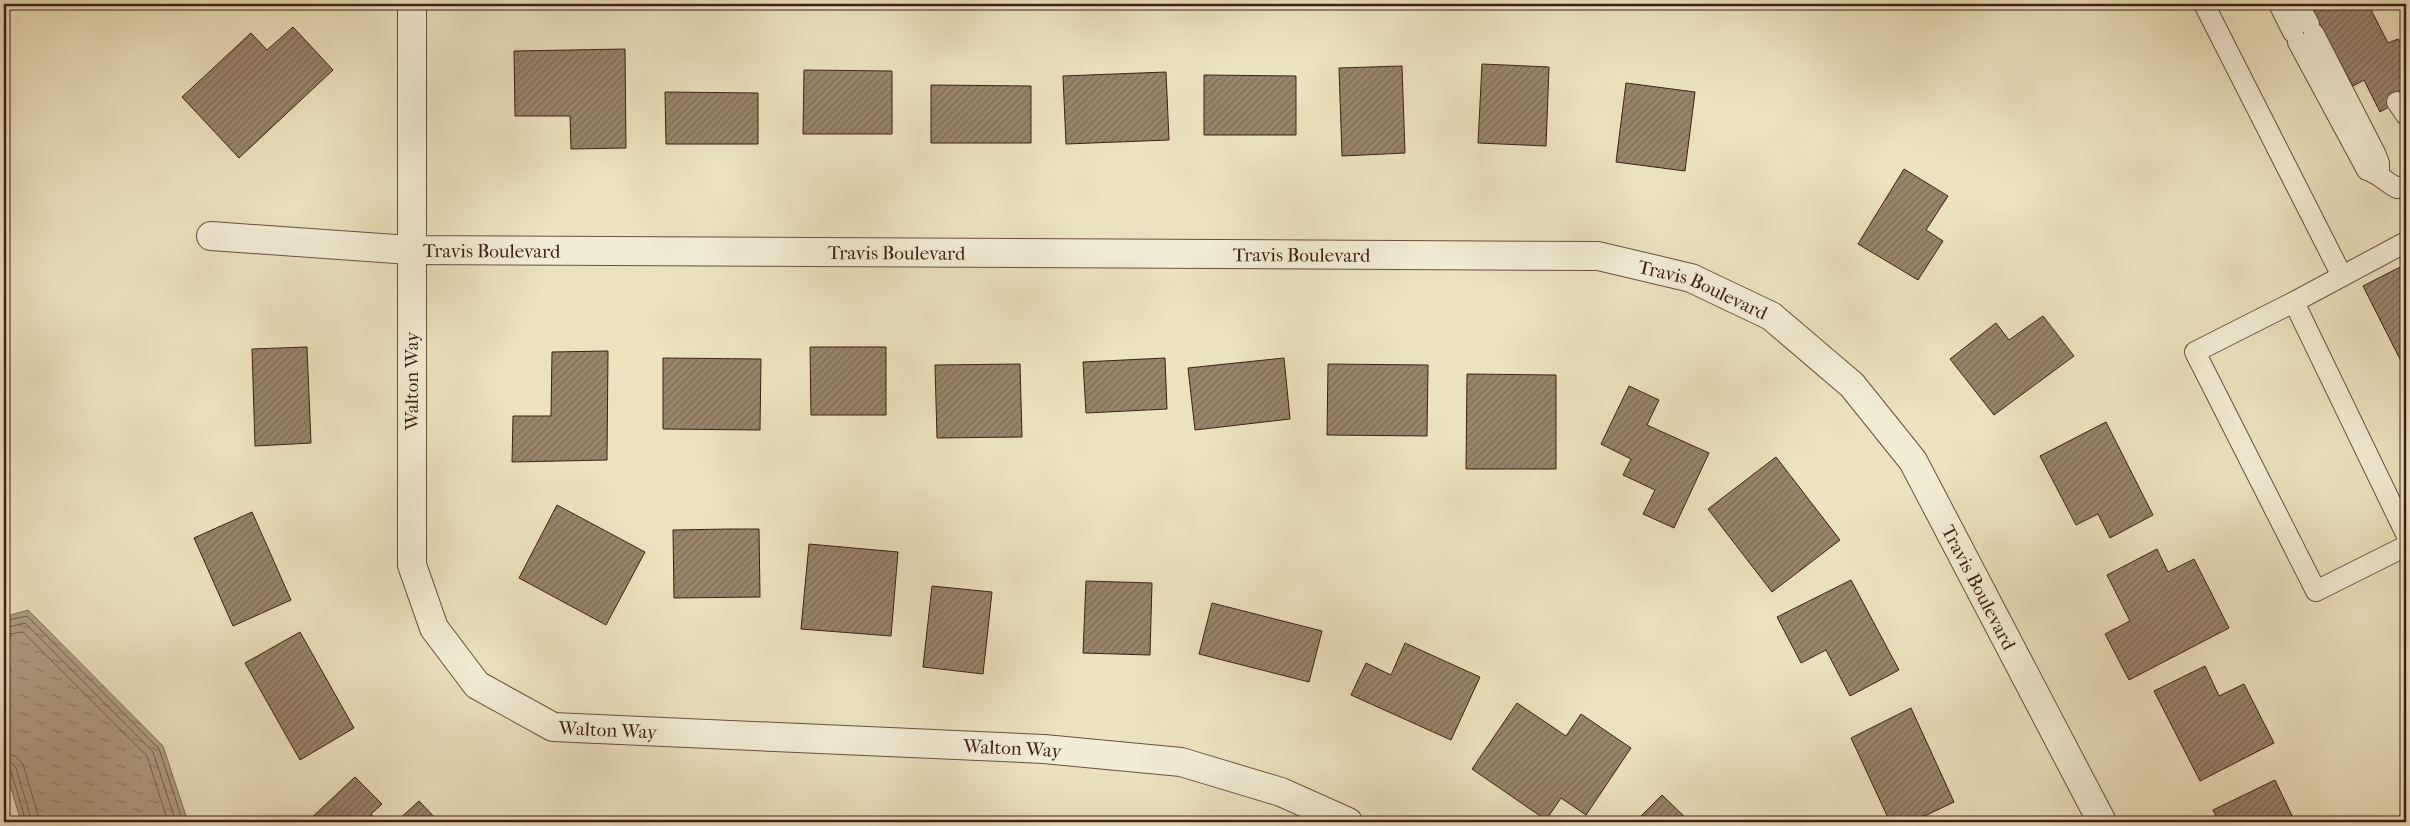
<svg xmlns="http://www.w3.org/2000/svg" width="2410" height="826" font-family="'IM FELL French Canon',serif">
	<defs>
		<pattern id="water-ripples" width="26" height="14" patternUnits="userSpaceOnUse" patternTransform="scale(1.25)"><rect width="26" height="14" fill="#b0a084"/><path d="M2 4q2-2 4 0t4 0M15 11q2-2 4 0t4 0" fill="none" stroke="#90826b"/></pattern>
		<pattern id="building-hatch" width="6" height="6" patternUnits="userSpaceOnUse" patternTransform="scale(1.25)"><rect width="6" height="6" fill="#98856c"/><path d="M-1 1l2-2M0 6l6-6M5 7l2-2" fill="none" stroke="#7d6c58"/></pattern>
	</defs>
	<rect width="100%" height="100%" fill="#ece2be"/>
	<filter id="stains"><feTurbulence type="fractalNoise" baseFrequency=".004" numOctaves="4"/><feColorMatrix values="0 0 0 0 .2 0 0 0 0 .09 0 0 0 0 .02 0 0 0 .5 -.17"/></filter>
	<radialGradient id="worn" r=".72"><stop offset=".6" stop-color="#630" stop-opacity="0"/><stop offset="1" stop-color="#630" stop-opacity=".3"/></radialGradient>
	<path fill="url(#water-ripples)" stroke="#826d57" d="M28 610 163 746 188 822H21L4 764V617Z"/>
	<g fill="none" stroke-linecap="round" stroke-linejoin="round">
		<g stroke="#76604c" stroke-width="1">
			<path d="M4 621 27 616 159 749 183 822"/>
			<path d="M4 628 25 623 153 752 176 822"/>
			<path d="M4 635 23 632 147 756 168 822"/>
			<path d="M4 753 15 756 23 764 40 822"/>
			<path d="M4 760 11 762 16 768 32 822"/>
			<path d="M4 767 11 771 26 822"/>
		</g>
	</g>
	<g fill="url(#building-hatch)" stroke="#3d2014">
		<path d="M2309 4H2368L2388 43 2398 39 2406 54V79L2404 81 2406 86V97L2380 112 2364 80 2353 86Z"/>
		<path d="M293 27 333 70 239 158 182 97 251 33 267 50Z"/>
		<path d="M625 49 626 148 571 149 570 116H515L514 51Z"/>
		<path d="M1482 64 1549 67 1546 146 1478 143Z"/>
		<path d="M1402 66 1405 153 1342 156 1339 68Z"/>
		<path d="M804 70 892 71V134H803Z"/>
		<path d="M1166 72 1169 140 1066 144 1063 76Z"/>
		<path d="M1204 75 1296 76V135H1204Z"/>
		<path d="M1626 83 1695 92 1685 171 1616 162Z"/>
		<path d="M931 85 1031 86V143H931Z"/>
		<path d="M665 92 758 93V144H666Z"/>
		<path d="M1904 169 1948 196 1926 230 1943 241 1918 280 1858 244Z"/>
		<path d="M2406 264V371L2363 286Z"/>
		<path d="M2043 316 2074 356 1994 415 1950 359 1996 323 2009 340Z"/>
		<path d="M307 347 311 443 255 446 252 349Z"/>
		<path d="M810 347H886V415H811Z"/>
		<path d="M608 351 607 460 512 462 513 416H551L552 352Z"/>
		<path d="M663 358 761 359 760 430 663 429Z"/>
		<path d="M1165 358 1167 409 1086 413 1083 362Z"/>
		<path d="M1284 358 1290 419 1195 430 1188 368Z"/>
		<path d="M1020 364 1022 437 937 438 935 365Z"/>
		<path d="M1328 364 1428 365 1427 436 1327 435Z"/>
		<path d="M1467 374 1556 375V469H1466Z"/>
		<path d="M1629 386 1659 400 1647 425 1709 453 1674 528 1643 514 1655 490 1623 475 1631 459 1601 444Z"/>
		<path d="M2106 422 2153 515 2110 538 2098 514 2076 525 2040 456Z"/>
		<path d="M1776 457 1840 540 1772 592 1708 509Z"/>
		<path d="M557 505 645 552 606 625 519 578Z"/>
		<path d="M252 512 291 600 233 626 194 538Z"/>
		<path d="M730 529H759L760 597 674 598 673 530Z"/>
		<path d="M809 544 898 552 891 636 801 629Z"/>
		<path d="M2157 549 2168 572 2194 559 2229 628 2129 680 2105 634 2130 621 2107 575Z"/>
		<path d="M1851 580 1899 670 1850 696 1826 650 1801 663 1777 617Z"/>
		<path d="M1086 581 1152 583 1150 655 1083 653Z"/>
		<path d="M932 586 992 592 983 674 923 667Z"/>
		<path d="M1212 603 1322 631 1309 682 1199 654Z"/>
		<path d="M300 632 354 728 300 760 245 663Z"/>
		<path d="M1405 643 1480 677 1451 740 1351 695 1366 663 1391 675Z"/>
		<path d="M2205 666 2219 696 2244 684 2274 743 2200 781 2154 691Z"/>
		<path d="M1517 703 1566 736 1581 714 1631 748 1586 815 1561 798 1546 820 1472 769Z"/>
		<path d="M1911 708 1954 802 1912 822H1890L1851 738Z"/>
		<path d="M355 777 382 804 371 814 378 822H307Z"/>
		<path d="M2275 780 2295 822H2219L2213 810Z"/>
		<path d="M1662 795 1690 822H1635Z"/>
		<path d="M419 801 439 822H396Z"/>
	</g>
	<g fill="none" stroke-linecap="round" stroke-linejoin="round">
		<defs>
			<g id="lane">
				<path d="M2204 4 2342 276"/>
				<path d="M2279 4 2293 32"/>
				<path d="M2298 4 2309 24"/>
				<path d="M2314 34 2375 153 2379 163V173"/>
				<path d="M2298 42 2367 170C2380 174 2385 182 2397 188L2406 185"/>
				<path d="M2397 102 2406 115"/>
				<path d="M2406 242 2294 302 2406 534"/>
				<path d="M2294 302 2195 352 2316 591 2406 546"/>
			</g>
			<g id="street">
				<path id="s1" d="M412 4V565L434 628 477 685 553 727 1044 749 1181 762 1281 792 1348 822"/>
				<path id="s2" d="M211 236 410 250 1598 256 1691 278 1771 316 1852 385 1913 461 2102 822"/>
			</g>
		</defs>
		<use href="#lane" stroke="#69503e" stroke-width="22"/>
		<use href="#street" stroke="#69503e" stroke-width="30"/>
		<use href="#lane" stroke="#f3ecd5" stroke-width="20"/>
		<use href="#street" stroke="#f3ecd5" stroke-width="28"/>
	</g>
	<g text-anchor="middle" stroke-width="4.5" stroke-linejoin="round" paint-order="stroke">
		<g font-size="19" fill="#3d2014" stroke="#f3ecd5">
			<text dy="7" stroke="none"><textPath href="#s2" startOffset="281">Travis Boulevard</textPath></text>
			<text dy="7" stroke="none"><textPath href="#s2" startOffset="686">Travis Boulevard</textPath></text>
			<text dy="7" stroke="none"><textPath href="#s2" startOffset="1091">Travis Boulevard</textPath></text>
			<text dy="7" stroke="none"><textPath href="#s2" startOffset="1498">Travis Boulevard</textPath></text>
			<text transform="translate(411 381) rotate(-90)" y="7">Walton Way</text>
			<text dy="7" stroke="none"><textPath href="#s2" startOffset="1918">Travis Boulevard</textPath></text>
			<text dy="7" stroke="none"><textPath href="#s1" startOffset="841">Walton Way</textPath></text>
			<text dy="7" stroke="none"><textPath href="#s1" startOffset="1246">Walton Way</textPath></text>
		</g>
	</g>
	<rect width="2410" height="826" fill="none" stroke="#ece2be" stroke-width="20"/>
	<rect x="5" y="5" width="2400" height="816" fill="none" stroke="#3d2014" stroke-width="2.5"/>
	<rect x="10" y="10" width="2390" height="806" fill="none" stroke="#3d2014"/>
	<rect width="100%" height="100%" filter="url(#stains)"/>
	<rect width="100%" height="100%" fill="url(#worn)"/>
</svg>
